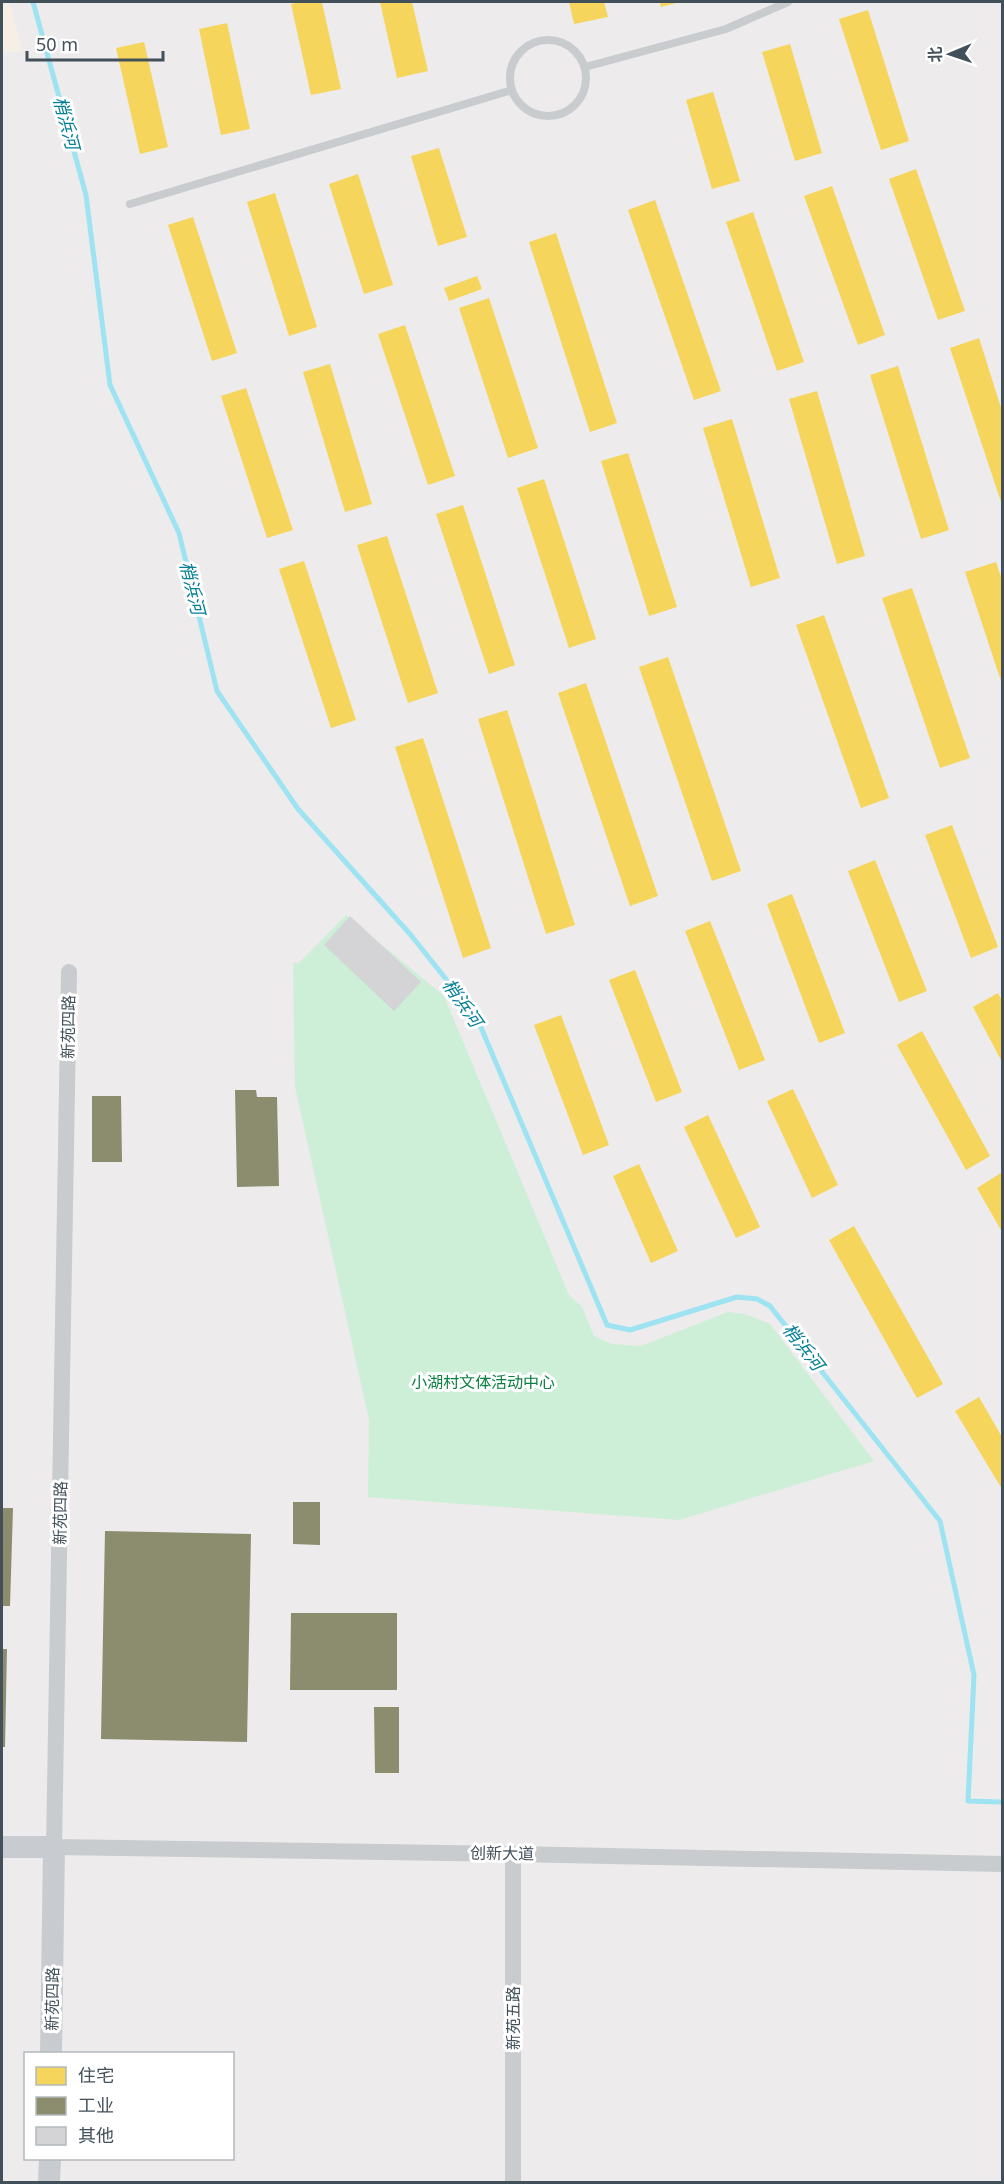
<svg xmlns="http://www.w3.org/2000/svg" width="1004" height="2184" font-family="'Noto Sans','Noto Sans SC',sans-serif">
	<rect width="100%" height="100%" fill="#edebec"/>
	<path fill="#f6efe5" d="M2 2H9L23 51 2 52Z"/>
	<path fill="#cdefd8" d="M346 915 444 996 569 1295 582 1307 594 1336 612 1344 641 1346 728 1312 745 1314 770 1324 874 1461 679 1520 368 1497 369 1420 295 1087 293 963H299Z"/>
	<g fill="#f6d55c">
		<path d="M301 2H322L341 89 311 95 291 4Z"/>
		<path d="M380 2H412L428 71 397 78Z"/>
		<path d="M569 2H604L608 17 574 24Z"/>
		<path d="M660 2H680L661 7Z"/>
		<path d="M868 10 909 141 881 150 839 19Z"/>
		<path d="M227 23 250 129 221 135 199 29Z"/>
		<path d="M144 42 168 147 140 154 116 48Z"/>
		<path d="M790 44 822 153 795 161 762 52Z"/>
		<path d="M713 92 740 181 712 189 686 100Z"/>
		<path d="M439 148 467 237 438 246 411 156Z"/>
		<path d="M916 169 965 311 938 320 889 179Z"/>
		<path d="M358 174 393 285 364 294 329 184Z"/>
		<path d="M832 186 885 335 858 345 804 196Z"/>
		<path d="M275 193 317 327 289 336 247 202Z"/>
		<path d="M655 200 721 391 694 400 628 210Z"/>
		<path d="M753 212 804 362 777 371 726 222Z"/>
		<path d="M193 217 237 353 212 361 168 225Z"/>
		<path d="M556 233 617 423 590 432 529 242Z"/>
		<path d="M477 276 482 289 449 301 444 288Z"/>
		<path d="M489 298 538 448 508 458 459 308Z"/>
		<path d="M405 325 455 476 428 485 378 334Z"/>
		<path d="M979 338 1002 411V505L950 348Z"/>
		<path d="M330 364 372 504 345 512 303 372Z"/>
		<path d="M898 366 949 530 921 539 870 375Z"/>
		<path d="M246 388 293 530 267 538 221 396Z"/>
		<path d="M817 391 865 556 837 564 789 399Z"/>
		<path d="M732 419 780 578 751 587 703 428Z"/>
		<path d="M628 453 677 607 649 616 601 461Z"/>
		<path d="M544 479 596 639 569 648 517 488Z"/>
		<path d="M463 505 515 665 489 674 436 514Z"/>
		<path d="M387 536 438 693 408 703 357 545Z"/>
		<path d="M304 561 356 720 331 728 279 569Z"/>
		<path d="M996 562 1002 580V684L965 572Z"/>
		<path d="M912 588 970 758 940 768 882 598Z"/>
		<path d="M824 615 889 798 861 808 796 625Z"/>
		<path d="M668 657 741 871 712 881 639 667Z"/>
		<path d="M586 683 658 896 630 906 558 693Z"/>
		<path d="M507 710 575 925 546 934 478 719Z"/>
		<path d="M423 738 491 948 463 958 395 747Z"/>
		<path d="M952 825 998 947 971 958 925 835Z"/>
		<path d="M875 860 927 991 899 1002 848 871Z"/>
		<path d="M792 894 845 1033 819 1043 767 904Z"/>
		<path d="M710 921 765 1060 739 1070 685 931Z"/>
		<path d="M635 970 682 1092 656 1102 609 980Z"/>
		<path d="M998 993 1002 1001V1062L973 1007Z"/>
		<path d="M561 1015 609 1145 583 1155 534 1025Z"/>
		<path d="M922 1031 990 1156 966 1170 897 1045Z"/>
		<path d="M793 1089 838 1185 812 1198 767 1101Z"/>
		<path d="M708 1115 760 1227 736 1238 684 1127Z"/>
		<path d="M639 1164 678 1251 651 1263 613 1176Z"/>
		<path d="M1001 1173 1002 1176V1232L977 1188Z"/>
		<path d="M854 1226 943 1384 917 1398 829 1240Z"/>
		<path d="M979 1397 1002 1437V1489L955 1411Z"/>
	</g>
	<g fill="#8c8c6e">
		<path d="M235 1090H256L257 1097H277L279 1186 237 1187Z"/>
		<path d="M92 1096H121L122 1162H92Z"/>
		<path d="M293 1502H320V1545L293 1544Z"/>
		<path d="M2 1508H13L10 1606H2Z"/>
		<path d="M105 1531 251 1534 247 1742 101 1739Z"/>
		<path d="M291 1613H397V1690H290Z"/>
		<path d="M2 1649H7L5 1747H2Z"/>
		<path d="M374 1707H399V1773H375Z"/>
	</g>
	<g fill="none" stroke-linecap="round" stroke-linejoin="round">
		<path stroke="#9de3f2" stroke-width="5" d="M33 2 86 195 110 385 179 533 217 691 298 809 410 934 477 1018 607 1325 630 1330 737 1297 757 1299 770 1306 940 1521 974 1675 968 1801 1002 1802"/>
	</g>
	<path fill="#d4d4d7" d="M350 916 421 982 394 1011 324 945Z"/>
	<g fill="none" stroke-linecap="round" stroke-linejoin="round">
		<g stroke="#c8ccce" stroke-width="8">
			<circle cx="548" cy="78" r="38"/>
			<path d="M585 67 726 29 788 2"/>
			<path d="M130 204 512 90"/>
		</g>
		<g stroke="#c8ccce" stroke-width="16">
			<path d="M69 972 54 1847 513 1854 1002 1864"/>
			<path d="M513 1854V2182"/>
		</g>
		<g stroke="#c8ccd0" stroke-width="22">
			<path d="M2 1847H54L51 2054"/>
			<path d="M49 2182 50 2158"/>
		</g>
	</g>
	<g text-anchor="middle" stroke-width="6" stroke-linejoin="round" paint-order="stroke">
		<g font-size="16" fill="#42505a" stroke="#fff">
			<text transform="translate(68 1027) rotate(-89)" y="6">新苑四路</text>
			<text transform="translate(60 1513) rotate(-89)" y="6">新苑四路</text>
			<text transform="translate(502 1853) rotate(1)" y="6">创新大道</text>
			<text transform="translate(52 1999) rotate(-89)" y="6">新苑四路</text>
			<text transform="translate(513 2018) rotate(-90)" y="6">新苑五路</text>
		</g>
		<g font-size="16" fill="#0d8142" stroke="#fff">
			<text x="483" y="1388">小湖村文体活动中心</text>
		</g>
		<g font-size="18" font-style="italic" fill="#037f97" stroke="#fff">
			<text transform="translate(66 123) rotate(75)" y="6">梢浜河</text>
			<text transform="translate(192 588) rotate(76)" y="6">梢浜河</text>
			<text transform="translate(462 1003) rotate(55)" y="6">梢浜河</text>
			<text transform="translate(803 1347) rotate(52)" y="6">梢浜河</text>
		</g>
	</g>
	<rect width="1004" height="2184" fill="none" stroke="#42505a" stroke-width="6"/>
	<rect x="24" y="2052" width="210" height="108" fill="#ffffff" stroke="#b3b9bd" stroke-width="1.5"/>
	<rect x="36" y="2067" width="30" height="18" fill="#f6d55c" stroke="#b3b9bd" stroke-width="1.5"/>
	<text x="78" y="2082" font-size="18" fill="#42505a">住宅</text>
	<rect x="36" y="2097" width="30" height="18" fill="#8c8c6e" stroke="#b3b9bd" stroke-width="1.5"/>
	<text x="78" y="2112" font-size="18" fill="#42505a">工业</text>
	<rect x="36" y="2127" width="30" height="18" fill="#d4d4d7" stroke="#b3b9bd" stroke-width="1.5"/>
	<text x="78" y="2142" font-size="18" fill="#42505a">其他</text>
	<g transform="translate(950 54) rotate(268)" stroke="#ffffff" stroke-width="4.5" paint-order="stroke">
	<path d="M0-4.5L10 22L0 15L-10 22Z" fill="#42505a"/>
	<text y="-9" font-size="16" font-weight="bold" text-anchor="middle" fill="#42505a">北</text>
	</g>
	<path d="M27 51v9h136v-9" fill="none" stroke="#42505a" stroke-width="3"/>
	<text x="36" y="51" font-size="18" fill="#42505a" stroke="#ffffff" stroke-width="4.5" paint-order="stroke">50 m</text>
</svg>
